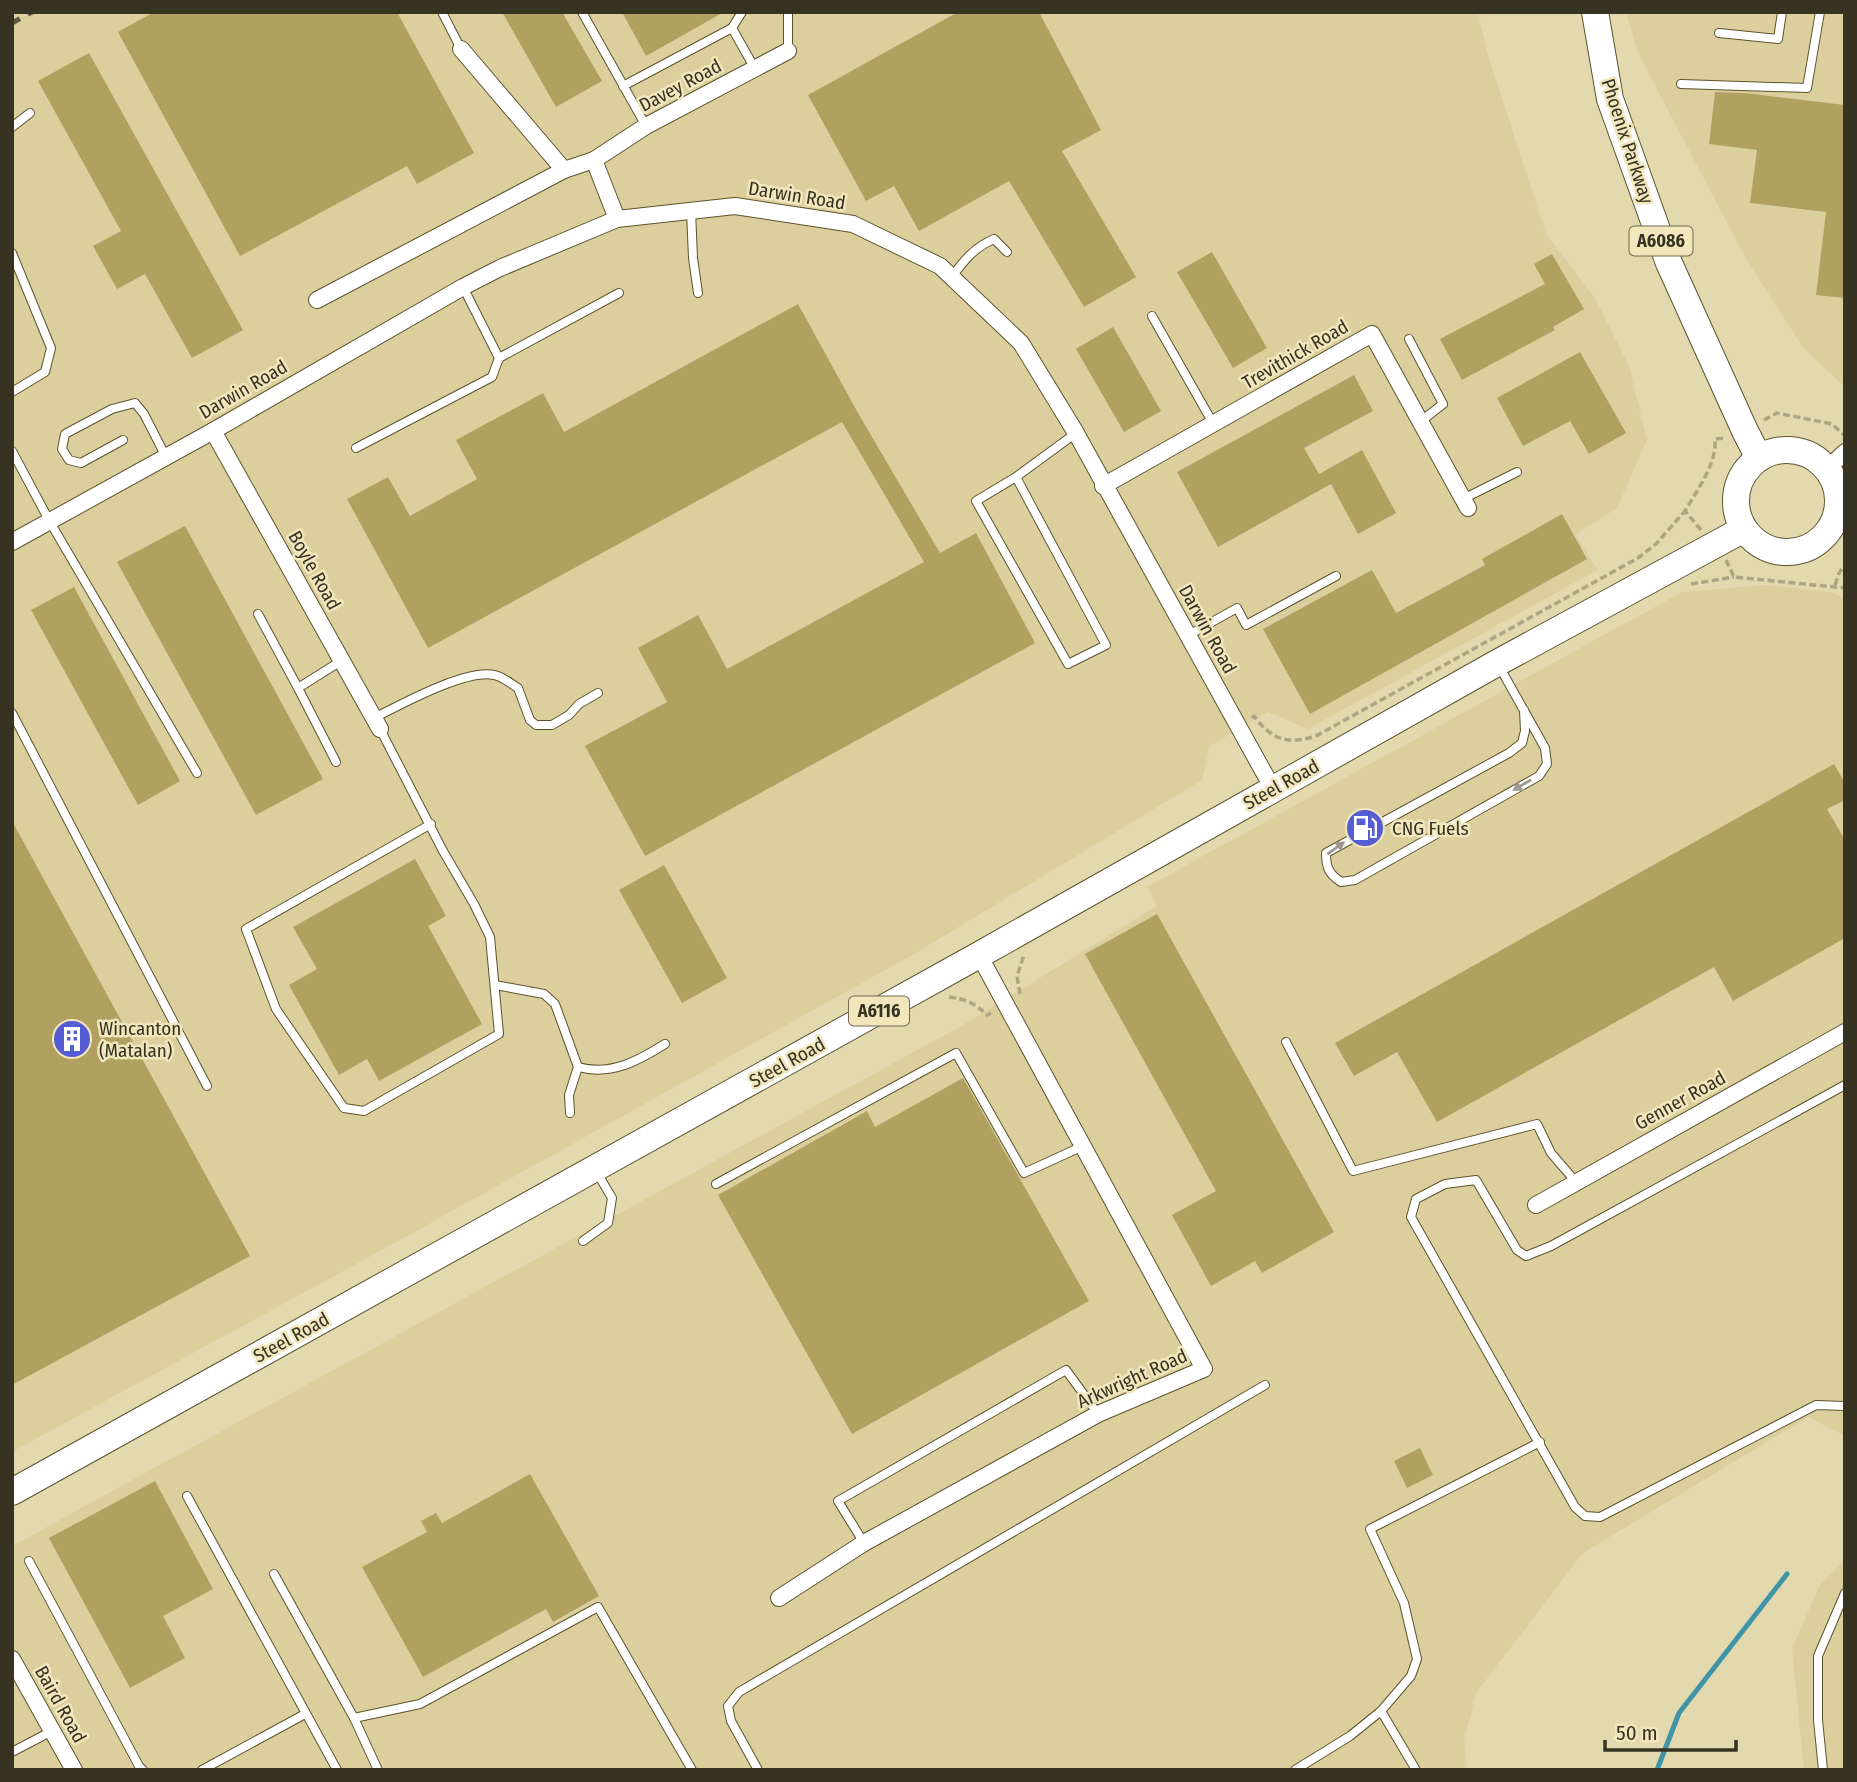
<svg xmlns="http://www.w3.org/2000/svg" width="1857" height="1782" font-family="'Fira Sans Condensed',sans-serif">
	<rect width="100%" height="100%" fill="#e3d9af"/>
	<g fill="#dccf9e">
		<path d="M12 12H1478L1487 52 1546 234 1595 298 1629 366 1647 440 1617 508 1575 535 1598 570 1308 729 1268 712 1210 746 1202 780 914 954 382 1250 12 1452Z"/>
		<path d="M1626 12H1845V387L1803 348 1745 257 1638 53Z"/>
		<path d="M1765 585 1831 592 1845 599V1436L1808 1417 1583 1553 1476 1693 1464 1741 1467 1770H12V1546L963 1025 1157 906 1147 887 1682 592Z"/>
		<path d="M1845 1560V1770H1804L1792 1648 1820 1585Z"/>
	</g>
	<g fill="none" stroke-linecap="round" stroke-linejoin="round">
		<path stroke="#4094a8" stroke-width="5" d="M1657 1770 1679 1713 1787 1574"/>
	</g>
	<g fill="#b1a161">
		<path d="M154 12H397L474 153 417 184 407 166 240 256 118 32Z"/>
		<path d="M502 12H562L602 81 556 107Z"/>
		<path d="M622 12H724L646 56Z"/>
		<path d="M958 12H1039L1101 130 1062 151 1136 277 1084 307 1009 181 919 231 894 186 866 201 808 95Z"/>
		<path d="M89 53 243 330 192 358 145 274 117 289 93 246 121 231 38 81Z"/>
		<path d="M1715 92 1745 93 1845 105V298L1816 295 1826 212 1750 203 1757 150 1709 144Z"/>
		<path d="M1212 252 1267 348 1233 368 1177 272Z"/>
		<path d="M1552 254 1584 309 1553 327 1555 330 1462 380 1440 339 1545 284 1534 264Z"/>
		<path d="M798 304 858 413 940 553 976 533 1035 643 645 856 585 746 667 702 638 648 698 615 727 669 924 562 842 422 428 648 347 499 388 477 410 516 477 479 456 440 543 393 564 432Z"/>
		<path d="M1113 327 1161 411 1124 432 1076 349Z"/>
		<path d="M1580 352 1626 433 1589 454 1570 421 1523 446 1497 398Z"/>
		<path d="M1354 375 1373 411 1304 448 1319 474 1362 450 1396 513 1358 534 1331 484 1218 547 1177 472Z"/>
		<path d="M1562 514 1587 559 1310 714 1263 629 1372 570 1396 613 1485 565 1482 559Z"/>
		<path d="M185 526 323 779 256 815 117 562Z"/>
		<path d="M74 587 180 781 138 805 31 610Z"/>
		<path d="M1834 764 1845 783V800L1827 809 1845 840V938L1733 1001 1714 967 1437 1122 1397 1052 1354 1076 1335 1043Z"/>
		<path d="M12 821 250 1256 12 1385Z"/>
		<path d="M415 859 446 916 428 926 482 1024 379 1081 367 1059 339 1075 289 985 317 969 293 927Z"/>
		<path d="M664 865 727 978 682 1003 619 890Z"/>
		<path d="M1157 914 1334 1232 1262 1273 1255 1261 1211 1286 1172 1215 1216 1191 1085 954Z"/>
		<path d="M963 1078 1089 1301 852 1434 718 1195 867 1111 875 1127Z"/>
		<path d="M1420 1448 1433 1475 1407 1488 1394 1461Z"/>
		<path d="M530 1474 599 1596 553 1622 546 1609 423 1677 362 1567 427 1532 421 1521 436 1513 442 1523Z"/>
		<path d="M155 1481 213 1589 163 1616 185 1658 130 1688 49 1538Z"/>
	</g>
	<g fill="none" stroke-linecap="round" stroke-linejoin="round">
		<defs>
			<g id="lane">
				<path d="M442 12 461 49"/>
				<path d="M582 12 646 126"/>
				<path d="M788 12V51"/>
				<path d="M732 28 742 12"/>
				<path d="M1719 33 1778 39 1782 12"/>
				<path d="M1681 84 1807 88 1820 12"/>
				<path d="M623 86 732 28 755 69"/>
				<path d="M12 127 30 113"/>
				<path d="M691 211 693 258 698 293"/>
				<path d="M12 253 51 348 45 372 12 392"/>
				<path d="M952 277C964 260 975 247 994 239L1007 252"/>
				<path d="M1152 316 1214 425"/>
				<path d="M1409 339 1443 404 1420 422"/>
				<path d="M499 358 619 293"/>
				<path d="M123 440 81 463 69 460 62 449 65 434 112 409 135 403 144 414 166 457"/>
				<path d="M356 448 492 377 499 358 463 287"/>
				<path d="M12 451 50 522 197 773"/>
				<path d="M1016 477 976 501 1068 664 1106 645 1016 477 1076 433"/>
				<path d="M1463 499 1517 472"/>
				<path d="M258 614 298 688"/>
				<path d="M1187 636 1237 608 1246 625 1336 576"/>
				<path d="M1499 666 1545 748 1547 764 1539 776 1355 880 1341 882C1329 874 1326 868 1326 853L1509 753 1522 743 1525 731 1524 710"/>
				<path d="M12 713 207 1086"/>
				<path d="M374 718C400 705 465 669 494 675 502 676 511 684 518 688L530 720 536 725H552L569 715 579 704 598 693"/>
				<path d="M380 729 443 851 474 904 490 937 499 1034 364 1111 344 1108 276 1009 246 929 431 824"/>
				<path d="M336 762 298 688 341 661"/>
				<path d="M495 985 544 994 555 1004 578 1067 569 1095 570 1113"/>
				<path d="M1286 1042 1353 1171 1537 1124 1551 1153 1576 1182"/>
				<path d="M578 1067C611 1076 638 1061 665 1044"/>
				<path d="M1845 1085 1551 1246 1526 1256 1517 1250 1476 1180 1445 1184 1416 1199 1411 1217 1575 1507 1585 1516 1600 1517 1816 1405 1845 1406"/>
				<path d="M716 1184 956 1053 1024 1173 1083 1146"/>
				<path d="M583 1241 608 1223 612 1198 596 1171"/>
				<path d="M187 1496 337 1770"/>
				<path d="M864 1543 838 1501 1066 1370 1098 1414"/>
				<path d="M29 1561 139 1766 143 1770"/>
				<path d="M274 1574 354 1718 378 1770"/>
				<path d="M1381 1711 1416 1770"/>
				<path d="M354 1718 420 1704 598 1607 692 1770"/>
				<path d="M12 1752 52 1731"/>
				<path d="M202 1770 305 1714"/>
				<path d="M758 1770 731 1721 728 1706 739 1692 1265 1385"/>
				<path d="M1295 1770 1350 1736 1381 1711 1411 1676 1417 1659 1404 1603 1370 1529 1540 1442"/>
				<path d="M1823 1770 1818 1720V1656L1845 1593"/>
			</g>
			<g id="street">
				<path d="M461 49 564 170"/>
				<path d="M617 219 594 160 646 126 788 51"/>
				<path d="M317 300 564 170 594 160"/>
				<path d="M213 431 380 729"/>
				<path d="M1827 469 1845 452"/>
				<path d="M1103 486 1372 334 1468 508"/>
				<path d="M12 542 213 431 463 287 500 268 617 219 735 206 853 224 940 266 1021 343 1076 433 1273 789"/>
				<path d="M1536 1205 1845 1032"/>
				<path d="M779 1598 864 1543 1098 1414 1204 1369 979 955"/>
				<path d="M12 1659 74 1770"/>
			</g>
			<g id="primary">
				<path d="M1595 12 1610 99 1669 263 1745 431 1759 458"/>
				<circle cx="1787" cy="501" r="51"/>
				<path d="M12 1492 979 955 1497 663 1744 529"/>
			</g>
		</defs>
		<use href="#lane" stroke="#5c532d" stroke-width="10"/>
		<use href="#street" stroke="#5c532d" stroke-width="18"/>
		<use href="#primary" stroke="#5c532d" stroke-width="28"/>
		<g stroke="#ada583" stroke-width="3.5" stroke-dasharray="7 3.5" stroke-linecap="butt">
			<path d="M1764 420 1777 413 1832 424 1845 436"/>
			<path d="M1701 530 1685 511C1697 490 1717 464 1715 439L1725 438"/>
			<path d="M1726 560 1734 577 1845 588"/>
			<path d="M1691 584 1734 577"/>
			<path d="M1835 585 1839 573 1845 565"/>
			<path d="M1252 718 1254 716C1272 740 1287 745 1316 736L1638 558 1656 544 1685 511"/>
			<path d="M1020 994 1017 976 1024 955"/>
			<path d="M949 997C965 999 975 1003 987 1015L991 1013"/>
		</g>
		<use href="#lane" stroke="#fff" stroke-width="8"/>
		<use href="#street" stroke="#fff" stroke-width="16"/>
		<use href="#primary" stroke="#fff" stroke-width="26"/>
		<path stroke="#5d5842" stroke-width="5" stroke-dasharray="9 9" stroke-linecap="butt" d="M12 23 32 12"/>
	</g>
	<defs><path id="oneway-solid" d="M-6-.8H1V-3.2L6.5 0L1 3.2V.8H-6Z" transform="scale(1.75)"/></defs>
	<g fill="#9b9991">
		<use href="#oneway-solid" transform="translate(1522 785) rotate(150)"/>
		<use href="#oneway-solid" transform="translate(1336 848) rotate(-36)"/>
	</g>
	<defs>
		<symbol id="fuel-disc" viewBox="-11 -11 22 22"><circle r="9.5" fill="#555dd4" stroke="#f1e6bc"/><path d="M-5.5-6h7V0h2V4h1.3V-2.5L3-4.5l.8-.8L6-3V5H2.5V1h-1V6h-7ZM-4.2-4.7v3.2H.2V-4.7Z" fill="#fff"/></symbol>
		<symbol id="building-disc" viewBox="-11 -11 22 22"><circle r="9.5" fill="#555dd4" stroke="#f1e6bc"/><path d="M-4-6H4V6H1V3H-1V6H-4ZM-2.5-4.3h1.7v1.8h-1.7ZM.8-4.3h1.7v1.8H.8ZM-2.5-1h1.7V.8h-1.7ZM.8-1h1.7V.8H.8Z" fill="#fff"/></symbol>
	</defs>
	<g fill-rule="evenodd">
		<use href="#fuel-disc" x="1343" y="806" width="44" height="44"/>
		<use href="#building-disc" x="50" y="1017" width="44" height="44"/>
	</g>
	<g text-anchor="middle" stroke-width="5" stroke-linejoin="round" paint-order="stroke">
		<g fill="#f1e6bc" stroke="#6f6951" stroke-width="2">
			<rect x="1629.5" y="226.5" width="63" height="29" rx="5"/>
			<rect x="849" y="996.5" width="60" height="29" rx="5"/>
		</g>
		<g font-size="18" font-weight="bold" fill="#373323">
			<text x="1661" y="247">A6086</text>
			<text x="879" y="1017">A6116</text>
		</g>
		<g font-size="19" fill="#373323" stroke="#f1e6bc">
			<text transform="translate(680 85) rotate(-28)" y="7">Davey Road</text>
			<text transform="translate(1628 141) rotate(72)" y="7">Phoenix Parkway</text>
			<text transform="translate(797 195) rotate(9)" y="7">Darwin Road</text>
			<text transform="translate(1295 354) rotate(-30)" y="7">Trevithick Road</text>
			<text transform="translate(243 389) rotate(-30)" y="7">Darwin Road</text>
			<text transform="translate(315 570) rotate(61)" y="7">Boyle Road</text>
			<text transform="translate(1208 629) rotate(61)" y="7">Darwin Road</text>
			<text transform="translate(1281 784) rotate(-29)" y="7">Steel Road</text>
			<text transform="translate(787 1062) rotate(-29)" y="7">Steel Road</text>
			<text transform="translate(1680 1100) rotate(-29)" y="7">Genner Road</text>
			<text transform="translate(291 1337) rotate(-29)" y="7">Steel Road</text>
			<text transform="translate(1132 1378) rotate(-24)" y="7">Arkwright Road</text>
			<text transform="translate(61 1704) rotate(61)" y="7">Baird Road</text>
		</g>
		<g font-size="19" fill="#373323" stroke="#f1e6bc" text-anchor="start">
			<text x="1392" y="835">CNG Fuels</text>
			<text x="99" y="1035">Wincanton<tspan x="99" dy="22">(Matalan)</tspan></text>
		</g>
	</g>
	<rect width="1857" height="1782" fill="none" stroke="#373323" stroke-width="28"/>
	<path d="M1605 1740v10h131v-10" fill="none" stroke="#373323" stroke-width="3.5"/>
	<text x="1616" y="1740" font-size="21" fill="#373323" stroke="#f1e6bc" stroke-width="5" paint-order="stroke">50 m</text>
</svg>
